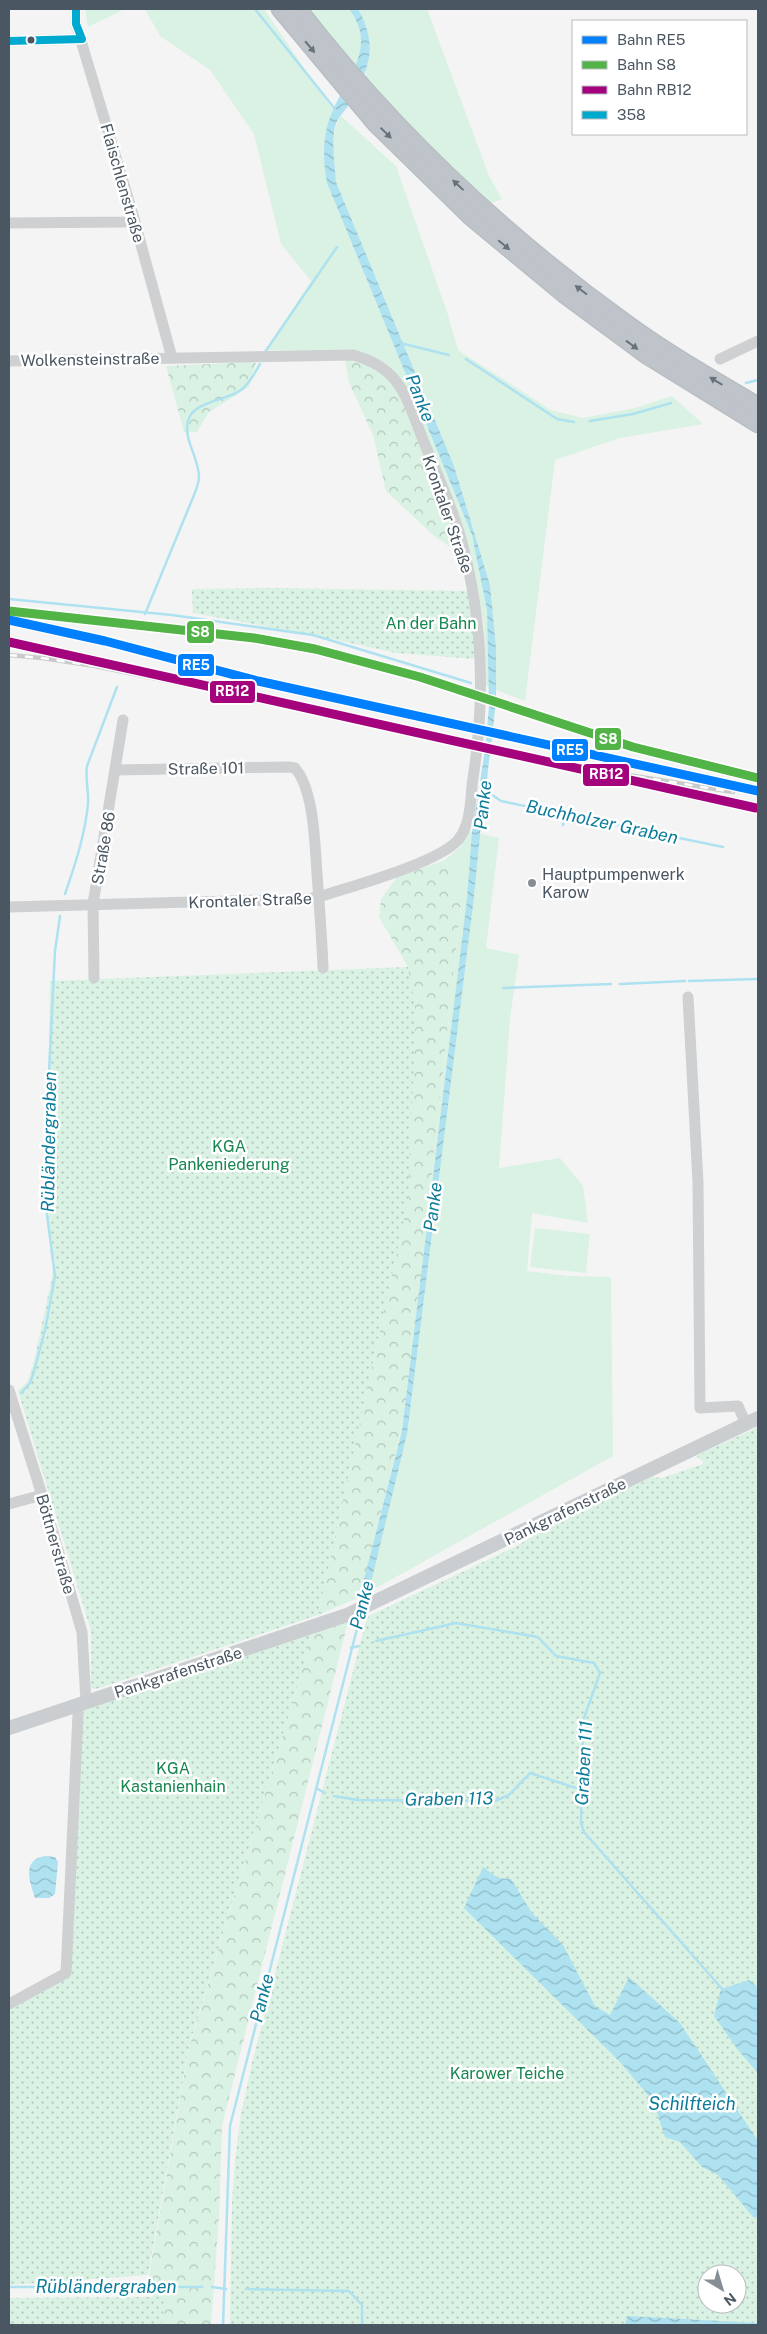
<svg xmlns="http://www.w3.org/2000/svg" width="767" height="2334" font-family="'Public Sans',sans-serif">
	<defs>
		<pattern id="forest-crowns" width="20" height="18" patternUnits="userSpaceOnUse" patternTransform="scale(1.25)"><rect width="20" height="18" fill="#d9f2e3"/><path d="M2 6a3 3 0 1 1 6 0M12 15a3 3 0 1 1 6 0" fill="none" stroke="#b2c7bb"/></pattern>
		<pattern id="park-dots" width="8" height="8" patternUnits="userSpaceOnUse" patternTransform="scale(1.25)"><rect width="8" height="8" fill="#d9f2e3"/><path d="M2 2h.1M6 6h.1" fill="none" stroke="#b2c7bb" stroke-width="1.8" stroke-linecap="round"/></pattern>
		<pattern id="water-waves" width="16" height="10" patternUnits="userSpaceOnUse" patternTransform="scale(1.25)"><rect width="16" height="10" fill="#aee2f0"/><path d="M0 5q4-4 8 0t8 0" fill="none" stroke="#90bac6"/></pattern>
	</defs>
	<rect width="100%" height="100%" fill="#f4f4f4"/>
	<g fill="#d9f2e3">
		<path d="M85 9H125L88 27Z"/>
		<path d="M145 9H264L327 102 334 109 331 115 327 183 472 535 487 610 489 687 486 686 484 626 477 585 354 352 266 350 311 281 281 244 254 134 210 70 160 36Z"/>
		<path d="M307 9H349C363 26 364 46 356 66Z"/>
		<path d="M358 9H427L489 176 502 199 488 204 398 116 365 77C370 56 369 28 358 9Z"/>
		<path d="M341 116 396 166 447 312 458 350 551 410 583 418 635 408 672 396 703 424 620 438 555 460 525 701 496 690V647L490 585 454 466 336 182C334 162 329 133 341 116Z"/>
		<path d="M469 831 499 838 486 948 519 955 510 1019 499 1168 560 1158 583 1186 588 1223 532 1213 527 1271 568 1276 611 1277 613 1456 360 1597 401 1431 410 1378 461 904 453 900 447 892 450 871 445 860 461 846Z"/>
		<path d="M535 1228 590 1234 586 1273 530 1267Z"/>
	</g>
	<g fill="url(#forest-crowns)">
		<path d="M345 360 363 363 380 369 397 388 451 522 460 554 433 535 386 491 373 435 349 382Z"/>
		<path d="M256 362 249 387 209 412 197 432H184L166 366Z"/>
		<path d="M445 860 450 871 447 892 453 900 461 903 410 1378 401 1430 360 1597 318 1615 408 1201V967L379 917 381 899 397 877Z"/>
		<path d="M348 1622 222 2126 219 2216 211 2325H157L149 2275 189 2048 313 1634Z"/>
	</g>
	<g fill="url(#park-dots)" fill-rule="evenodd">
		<path d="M272 588 468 591 476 659 396 653 309 634 193 613 192 589Z"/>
		<path d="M408 967 416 1013 408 1201 318 1615 96 1689 91 1688V1631L18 1391 28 1381 34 1361 55 1263 46 1211 50 981Z"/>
		<path d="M758 1427V2325H230L232 2203 235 2160 241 2114 252 2063 367 1617 517 1546 545 1528 652 1477 662 1478 703 1464 704 1462 696 1456ZM707 2274H737V2304H707Z"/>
		<path d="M313 1634 189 2046 148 2275 9 2285V2008L69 1976 83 1708 298 1635Z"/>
		<path d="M164 2297 162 2325H9V2298Z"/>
	</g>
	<g fill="url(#water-waves)">
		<path d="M349 9H358C378 44 370 70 350 102 347 109 341 114 337 121 330 137 335 165 336 182L454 466 490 585 496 647V698L492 742 486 741 489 705 487 610 472 535 327 183C323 160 322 137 331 115 345 78 379 48 349 9Z"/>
		<path d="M485 750 490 751 487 780 489 786 483 805 473 905 407 1434 368 1595 359 1599 402 1431 467 899 472 832Z"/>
		<path d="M45 1856 55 1857 58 1862 55 1894 49 1898H35C30 1882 21 1860 45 1856Z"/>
		<path d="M483 1867 498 1878 511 1879 532 1913 563 1945 595 2006 610 2015 629 1977 680 2023 758 2141V2216L754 2218 718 2175 702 2167 680 2142 665 2137 653 2101 620 2062 464 1908Z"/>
		<path d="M749 1980 758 1987V2073L738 2050 714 2016 721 1989Z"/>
		<path d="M627 2316 758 2323V2325H625Z"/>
	</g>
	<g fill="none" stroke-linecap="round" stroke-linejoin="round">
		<g stroke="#aee2f0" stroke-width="2.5">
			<path d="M255 9 335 109"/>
			<path d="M400 343 449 355"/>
			<path d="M265 352 337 247"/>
			<path d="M466 359 557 419 574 422"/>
			<path d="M746 383 758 380"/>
			<path d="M590 421 633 414 671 403"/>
			<path d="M9 599 172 615 313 635 471 683"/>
			<path d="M145 614 194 495C196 490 199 483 199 477 199 458 183 439 188 421 192 403 223 400 236 393 248 387 254 374 260 364"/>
			<path d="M488 753 489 739"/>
			<path d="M485 790 501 801 723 847"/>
			<path d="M563 825 565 815"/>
			<path d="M65 894C75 865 85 835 88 804 89 791 85 779 87 766L117 687"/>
			<path d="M689 981 758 979"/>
			<path d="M620 984 685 981"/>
			<path d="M503 988 611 984"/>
			<path d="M21 1393 30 1383 33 1375 45 1330 55 1276 46 1207 52 1093 49 1073 55 951 60 916"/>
			<path d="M376 1641 456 1623 538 1637 556 1656 594 1663 600 1673 583 1721 581 1823 584 1832 724 1991"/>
			<path d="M351 1648 359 1646"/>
			<path d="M316 1788 325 1793"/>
			<path d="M334 1796 357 1800 495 1801 509 1795 530 1773 582 1790"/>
			<path d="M9 2287H202"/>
			<path d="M212 2287 226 2289"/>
			<path d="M246 2289 349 2291 362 2305V2325"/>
			<path d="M223 2325 230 2126 361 1613"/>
		</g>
		<defs>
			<g id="highway">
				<path d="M280 9 375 123 471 217 564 294 648 356 758 424"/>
				<path d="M298 9C391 129 503 235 627 324 668 354 714 380 758 406"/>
			</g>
		</defs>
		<use href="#highway" stroke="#b9bec3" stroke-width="19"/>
		<g stroke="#ced0d2" stroke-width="11">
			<path d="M76 9V24L131 208 172 358"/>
			<path d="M9 41 82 39"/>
			<path d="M9 223 124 222 134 219"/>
			<path d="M720 359 758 341"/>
			<path d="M9 361 353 355C405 369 407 403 426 447 440 481 455 514 464 550 483 625 485 701 473 778 470 798 472 823 458 840 438 863 352 886 319 897L307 899 9 907"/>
			<path d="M116 770 289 767 295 768C316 792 315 856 318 887 320 914 322 941 323 968"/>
			<path d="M94 978 93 904 123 720"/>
			<path d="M688 997 698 1182 700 1408 738 1406 746 1424"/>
			<path d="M9 1390 42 1495 82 1632 86 1702"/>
			<path d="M9 1504 42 1495"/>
			<path d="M9 2004 66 1973 78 1714 76 1705"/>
		</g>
		<path stroke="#caced1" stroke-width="14" d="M9 1728 347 1615 758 1418"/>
		<use href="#highway" stroke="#bec4c9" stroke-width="16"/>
		<defs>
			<path id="rail" d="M9 655 42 658 95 666 598 770 733 792"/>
		</defs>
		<use href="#rail" stroke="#c9cacc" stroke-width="4.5"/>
		<use href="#rail" stroke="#fff" stroke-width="2.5" stroke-dasharray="8" stroke-linecap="butt"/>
		<defs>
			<path id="bus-1" d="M9 41 82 39 76 24V9"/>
		</defs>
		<use href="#bus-1" stroke="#fff" stroke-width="11"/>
		<use href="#bus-1" stroke="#00a9ce" stroke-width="8"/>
		<defs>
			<path id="rail-1" d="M9 620 105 641 258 681 758 791"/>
			<path id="rail-2" d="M9 611 254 638 315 649 420 677 633 747 758 778"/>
			<path id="rail-3" d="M9 642 756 808"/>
		</defs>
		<use href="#rail-1" stroke="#fff" stroke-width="12"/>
		<use href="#rail-2" stroke="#fff" stroke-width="12"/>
		<use href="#rail-3" stroke="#fff" stroke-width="12"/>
		<use href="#rail-1" stroke="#0080ff" stroke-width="9"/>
		<use href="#rail-2" stroke="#52b447" stroke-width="9"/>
		<use href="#rail-3" stroke="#a5027d" stroke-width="9"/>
	</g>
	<defs><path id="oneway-solid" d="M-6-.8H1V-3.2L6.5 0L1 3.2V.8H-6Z" transform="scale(1.25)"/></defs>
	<g fill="#67727b">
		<use href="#oneway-solid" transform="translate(310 47) rotate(50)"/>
		<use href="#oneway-solid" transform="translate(386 133) rotate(44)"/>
		<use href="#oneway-solid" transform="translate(458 185) rotate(-137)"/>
		<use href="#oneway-solid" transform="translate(504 245) rotate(40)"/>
		<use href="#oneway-solid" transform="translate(581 290) rotate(-143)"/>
		<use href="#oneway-solid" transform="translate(632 345) rotate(36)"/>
		<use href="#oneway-solid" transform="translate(716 381) rotate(-149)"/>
	</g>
	<circle fill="#4a5661" stroke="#fff" stroke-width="2" cx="31" cy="40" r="4.5"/>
	<circle fill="#868d94" stroke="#fff" stroke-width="2" cx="532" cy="883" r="5"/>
	<g text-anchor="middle" stroke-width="5" stroke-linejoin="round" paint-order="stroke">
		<g font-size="16" fill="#4a5661" stroke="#fff">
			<text transform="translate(123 183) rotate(74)" y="6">Flaischlenstraße</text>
			<text transform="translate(90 359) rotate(-1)" y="6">Wolkensteinstraße</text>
			<text transform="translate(448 514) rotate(71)" y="6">Krontaler Straße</text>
			<text transform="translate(206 768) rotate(-1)" y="6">Straße 101</text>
			<text transform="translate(103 848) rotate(-80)" y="6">Straße 86</text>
			<text transform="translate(250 900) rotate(-2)" y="6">Krontaler Straße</text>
			<text transform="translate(565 1511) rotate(-26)" y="6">Pankgrafenstraße</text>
			<text transform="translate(56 1544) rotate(74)" y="6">Böttnerstraße</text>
			<text transform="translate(178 1672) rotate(-18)" y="6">Pankgrafenstraße</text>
		</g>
		<g font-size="16" fill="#17864f" stroke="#fff">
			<text x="431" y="629">An der Bahn</text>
			<text x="229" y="1152">KGA<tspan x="229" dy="18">Pankeniederung</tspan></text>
			<text x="173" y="1774">KGA<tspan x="173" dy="18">Kastanienhain</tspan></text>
			<text x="507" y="2079">Karower Teiche</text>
		</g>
		<g font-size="16" fill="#4a5661" stroke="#fff" text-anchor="start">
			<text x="542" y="880">Hauptpumpenwerk<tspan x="542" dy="18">Karow</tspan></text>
		</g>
		<g font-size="18" font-style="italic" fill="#0c7c9b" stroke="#fff">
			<text transform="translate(420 398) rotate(68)" y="6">Panke</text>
			<text transform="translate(483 805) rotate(-84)" y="6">Panke</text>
			<text transform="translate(602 822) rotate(12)" y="6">Buchholzer Graben</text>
			<text transform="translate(49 1142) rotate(-89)" y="6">Rübländergraben</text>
			<text transform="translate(433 1207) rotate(-83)" y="6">Panke</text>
			<text transform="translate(362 1605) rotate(-76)" y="6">Panke</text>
			<text transform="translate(584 1763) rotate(-87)" y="6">Graben 111</text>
			<text transform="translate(449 1799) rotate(-1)" y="6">Graben 113</text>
			<text transform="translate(262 1998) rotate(-76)" y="6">Panke</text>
			<text x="692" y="2110">Schilfteich</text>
			<text x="106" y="2293">Rübländergraben</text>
		</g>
	</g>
	<g stroke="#fff" stroke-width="2">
		<rect x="186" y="620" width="29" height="24" rx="5" fill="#52b447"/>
		<rect x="177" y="653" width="38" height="24" rx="5" fill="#0080ff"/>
		<rect x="209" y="680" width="47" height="24" rx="5" fill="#a5027d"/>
		<rect x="594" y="727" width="28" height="24" rx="5" fill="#52b447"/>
		<rect x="551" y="738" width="38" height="24" rx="5" fill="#0080ff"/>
		<rect x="582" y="763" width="48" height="24" rx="5" fill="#a5027d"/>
	</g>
	<g font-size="14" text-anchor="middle" font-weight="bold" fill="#fff">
		<text x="200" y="637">S8</text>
		<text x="196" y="670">RE5</text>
		<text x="232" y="696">RB12</text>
		<text x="608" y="744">S8</text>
		<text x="570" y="755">RE5</text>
		<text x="606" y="779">RB12</text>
	</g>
	<rect width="767" height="2334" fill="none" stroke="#4a5661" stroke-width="20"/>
	<rect x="572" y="20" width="175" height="115" fill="#ffffff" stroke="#b7bbc0"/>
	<rect x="582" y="36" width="25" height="8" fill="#0080ff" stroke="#b7bbc0"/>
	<text x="617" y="45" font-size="15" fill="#4a5661">Bahn RE5</text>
	<rect x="582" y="61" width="25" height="8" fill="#52b447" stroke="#b7bbc0"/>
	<text x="617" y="70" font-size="15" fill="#4a5661">Bahn S8</text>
	<rect x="582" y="86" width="25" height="8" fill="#a5027d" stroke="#b7bbc0"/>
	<text x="617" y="95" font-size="15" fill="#4a5661">Bahn RB12</text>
	<rect x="582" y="111" width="25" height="8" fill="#00a9ce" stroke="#b7bbc0"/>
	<text x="617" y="120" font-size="15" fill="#4a5661">358</text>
	<g transform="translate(722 2289) rotate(142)"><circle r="24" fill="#ffffff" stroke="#b7bbc0"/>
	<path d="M0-4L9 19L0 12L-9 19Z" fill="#868d94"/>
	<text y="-8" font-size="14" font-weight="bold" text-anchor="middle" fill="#4a5661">N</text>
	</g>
</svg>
